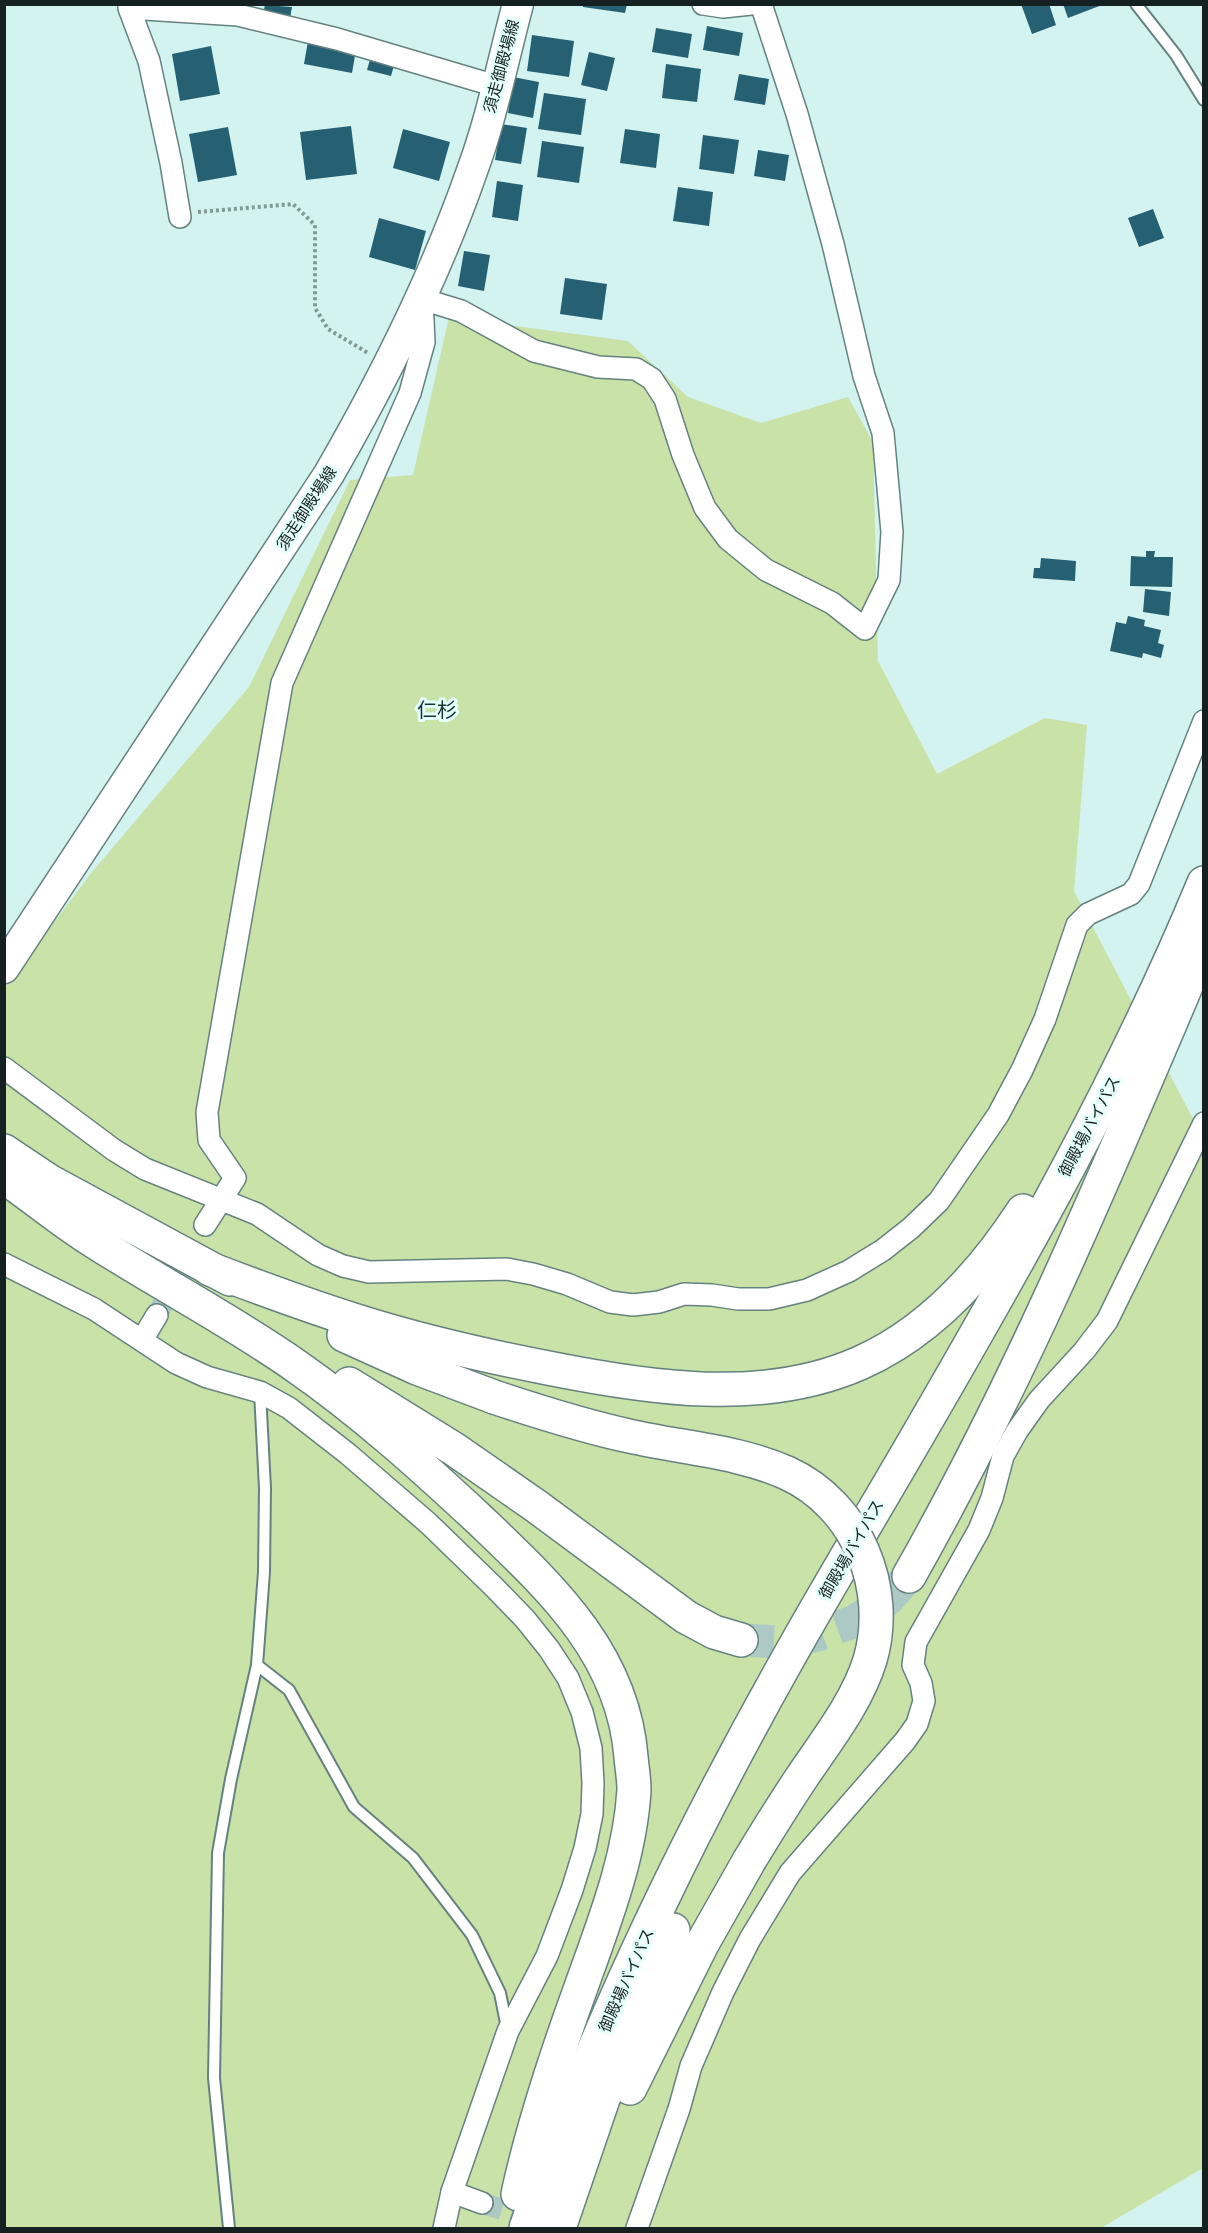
<svg xmlns="http://www.w3.org/2000/svg" width="1208" height="2233" font-family="'DejaVu Sans','Noto Sans JP',sans-serif">
	<rect width="100%" height="100%" fill="#d3f3f0"/>
	<path fill="#c9e2a8" d="M449 317 628 341 688 397 761 423 848 397 873 442 878 661 937 774 1045 718 1087 725 1074 891 1203 1138V2168L1101 2228H5L4 989 92 872 249 687 350 480 413 475Z"/>
	<g fill="#266173">
		<path d="M583 4H627L625 13 583 7Z"/>
		<path d="M1021 4H1049L1056 25 1032 34Z"/>
		<path d="M1063 4H1102V5L1068 18Z"/>
		<path d="M265 5 292 7 290 18 263 14Z"/>
		<path d="M707 26 743 33 739 56 703 50Z"/>
		<path d="M656 28 692 34 688 58 652 52Z"/>
		<path d="M532 35 574 41 569 77 527 71Z"/>
		<path d="M308 41 356 50 352 73 304 64Z"/>
		<path d="M211 46 220 94 180 101 172 54Z"/>
		<path d="M589 52 615 58 607 91 581 85Z"/>
		<path d="M371 56 395 62 391 76 367 70Z"/>
		<path d="M666 64 701 69 697 102 662 98Z"/>
		<path d="M739 74 769 79 765 105 734 100Z"/>
		<path d="M513 77 539 82 533 118 508 113Z"/>
		<path d="M544 93 586 99 581 135 538 129Z"/>
		<path d="M501 124 527 128 521 164 495 160Z"/>
		<path d="M351 126 357 174 306 180 300 132Z"/>
		<path d="M228 127 237 175 198 182 189 134Z"/>
		<path d="M403 129 450 142 439 181 393 168Z"/>
		<path d="M625 129 660 134 656 168 620 163Z"/>
		<path d="M703 135 739 140 734 174 699 169Z"/>
		<path d="M542 141 584 147 579 183 537 177Z"/>
		<path d="M758 150 789 155 785 181 754 176Z"/>
		<path d="M497 181 523 185 518 221 492 217Z"/>
		<path d="M678 187 713 192 709 226 673 221Z"/>
		<path d="M1153 209 1164 238 1139 247 1128 218Z"/>
		<path d="M379 218 426 231 415 270 369 257Z"/>
		<path d="M464 251 490 255 484 291 458 286Z"/>
		<path d="M565 278 607 284 602 320 560 314Z"/>
		<path d="M1146 551H1155L1154 557H1173L1172 587 1130 586 1131 556 1146 557Z"/>
		<path d="M1041 558 1076 561 1075 581 1033 578 1034 568H1040Z"/>
		<path d="M1145 589 1171 592 1169 616 1143 612Z"/>
		<path d="M1128 616 1145 620 1144 626 1161 630 1158 643 1164 645 1161 658 1143 653 1142 658 1110 651 1116 622 1126 624Z"/>
	</g>
	<g fill="none" stroke-linecap="round" stroke-linejoin="round">
		<g stroke="#adc9c6" stroke-width="21" stroke-dasharray="21 10" stroke-linecap="butt">
			<path d="M157 1315 205 1225"/>
			<path d="M482 2203 541 2222"/>
		</g>
		<path stroke="#adc9c6" stroke-width="33" stroke-dasharray="33 16" stroke-linecap="butt" d="M741 1640 778 1642 818 1635 855 1621 888 1599 909 1576"/>
		<defs>
			<g id="service">
				<path d="M1136 4 1176 55 1204 100"/>
				<path d="M257 1665 289 1690 354 1807 413 1858 472 1935 500 1993 507 2028"/>
				<path d="M229 2228 214 2078 218 1853 231 1779 257 1665 264 1572 265 1488 260 1392"/>
			</g>
			<g id="minor">
				<path d="M703 4 723 7 751 4"/>
				<path d="M180 217 171 163 149 61 129 8 238 15 337 39 496 86"/>
				<path d="M4 1068 114 1150 145 1169 257 1214 318 1255 343 1266 369 1272 507 1269 533 1274 567 1284 610 1302 633 1305 659 1302 684 1294 712 1295 738 1299H769L807 1290 849 1271 883 1250 911 1228 939 1201 998 1115 1022 1070 1045 1019 1077 925 1088 914 1131 894 1139 884 1204 721"/>
				<path d="M205 1225 235 1178 209 1140 207 1112 282 683 410 393 424 342 422 299 461 311 534 351 598 367 636 369 652 379 665 399 683 455 705 508 728 539 766 570 832 603 865 629 889 580 892 532 883 433 864 376 833 244 797 114 761 4"/>
				<path d="M4 1264 94 1309 176 1363 207 1377 260 1392 289 1408 348 1454 428 1523 494 1587 525 1619 549 1649 568 1678 582 1712 591 1748 593 1783 592 1814 585 1848 572 1890 547 1956 508 2031 452 2192 444 2228"/>
				<path d="M142 1340 157 1315"/>
				<path d="M452 2192 482 2203"/>
				<path d="M637 2228 679 2109 691 2066 723 1992 750 1939 790 1873 905 1741 917 1724 924 1701 921 1683 913 1665 916 1642 979 1530 992 1498 1003 1456 1017 1431 1039 1400 1084 1351 1107 1321 1204 1123"/>
			</g>
			<path id="secondary" d="M4 968 329 474C385 377 435 277 472 171 492 117 503 60 518 4"/>
			<g id="motorway">
				<path d="M1180 989 1204 943"/>
				<path d="M4 1151 49 1181 230 1279"/>
				<path d="M4 1177C32 1196 58 1218 86 1236 155 1281 229 1319 296 1366 362 1412 422 1466 481 1521 551 1588 623 1654 631 1757 632 1768 634 1779 634 1790 630 1859 603 1925 580 1990 556 2056 533 2125 518 2194"/>
				<path d="M210 1269C260 1288 311 1307 363 1323 424 1342 486 1356 548 1368 648 1388 763 1406 860 1363 930 1332 982 1274 1023 1211"/>
				<path d="M344 1335 417 1368 494 1397"/>
				<path d="M349 1384 454 1449 536 1506 686 1617 714 1632 741 1640"/>
				<path d="M909 1576C1019 1382 1105 1177 1192 972"/>
				<path d="M630 2088 702 1944 749 1861"/>
				<path d="M526 2228C592 2033 684 1844 785 1664 828 1587 874 1511 918 1435 1022 1256 1125 1074 1204 883"/>
				<path d="M559 2228 603 2099 673 1930"/>
			</g>
		</defs>
		<use href="#service" stroke="#65827f" stroke-width="14"/>
		<use href="#minor" stroke="#65827f" stroke-width="24"/>
		<use href="#secondary" stroke="#65827f" stroke-width="33"/>
		<use href="#motorway" stroke="#65827f" stroke-width="36"/>
		<path stroke="#819997" stroke-width="4" stroke-dasharray="3 3" stroke-linecap="butt" d="M198 212 293 204 315 225V308L328 329 368 353"/>
		<use href="#service" stroke="#fff" stroke-width="10"/>
		<use href="#minor" stroke="#fff" stroke-width="21"/>
		<use href="#secondary" stroke="#fff" stroke-width="30"/>
		<use href="#motorway" stroke="#fff" stroke-width="33"/>
		<defs>
			<path id="motorway-bridge" d="M494 1397C539 1412 583 1426 629 1436 681 1448 738 1451 787 1473 857 1505 891 1588 870 1660 857 1702 827 1740 802 1777 784 1804 766 1833 749 1861"/>
		</defs>
		<use href="#motorway-bridge" stroke="#65827f" stroke-width="36" stroke-linecap="butt"/>
		<use href="#motorway-bridge" stroke="#fff" stroke-width="33"/>
	</g>
	<g text-anchor="middle" stroke-width="6" stroke-linejoin="round" paint-order="stroke">
		<g font-size="16" fill="#152120" stroke="#e5fffc">
			<text transform="translate(501 66) rotate(-75)" y="6">須走御殿場線</text>
			<text transform="translate(306 508) rotate(-57)" y="6">須走御殿場線</text>
			<text transform="translate(1089 1126) rotate(-62)" y="6">御殿場バイパス</text>
			<text transform="translate(851 1549) rotate(-60)" y="6">御殿場バイパス</text>
			<text transform="translate(626 1980) rotate(-66)" y="6">御殿場バイパス</text>
		</g>
		<g font-size="20" fill="#183231" stroke="#e5fffc">
			<text x="437" y="717">仁杉</text>
		</g>
	</g>
	<rect width="1208" height="2233" fill="none" stroke="#152120" stroke-width="12"/>
</svg>
